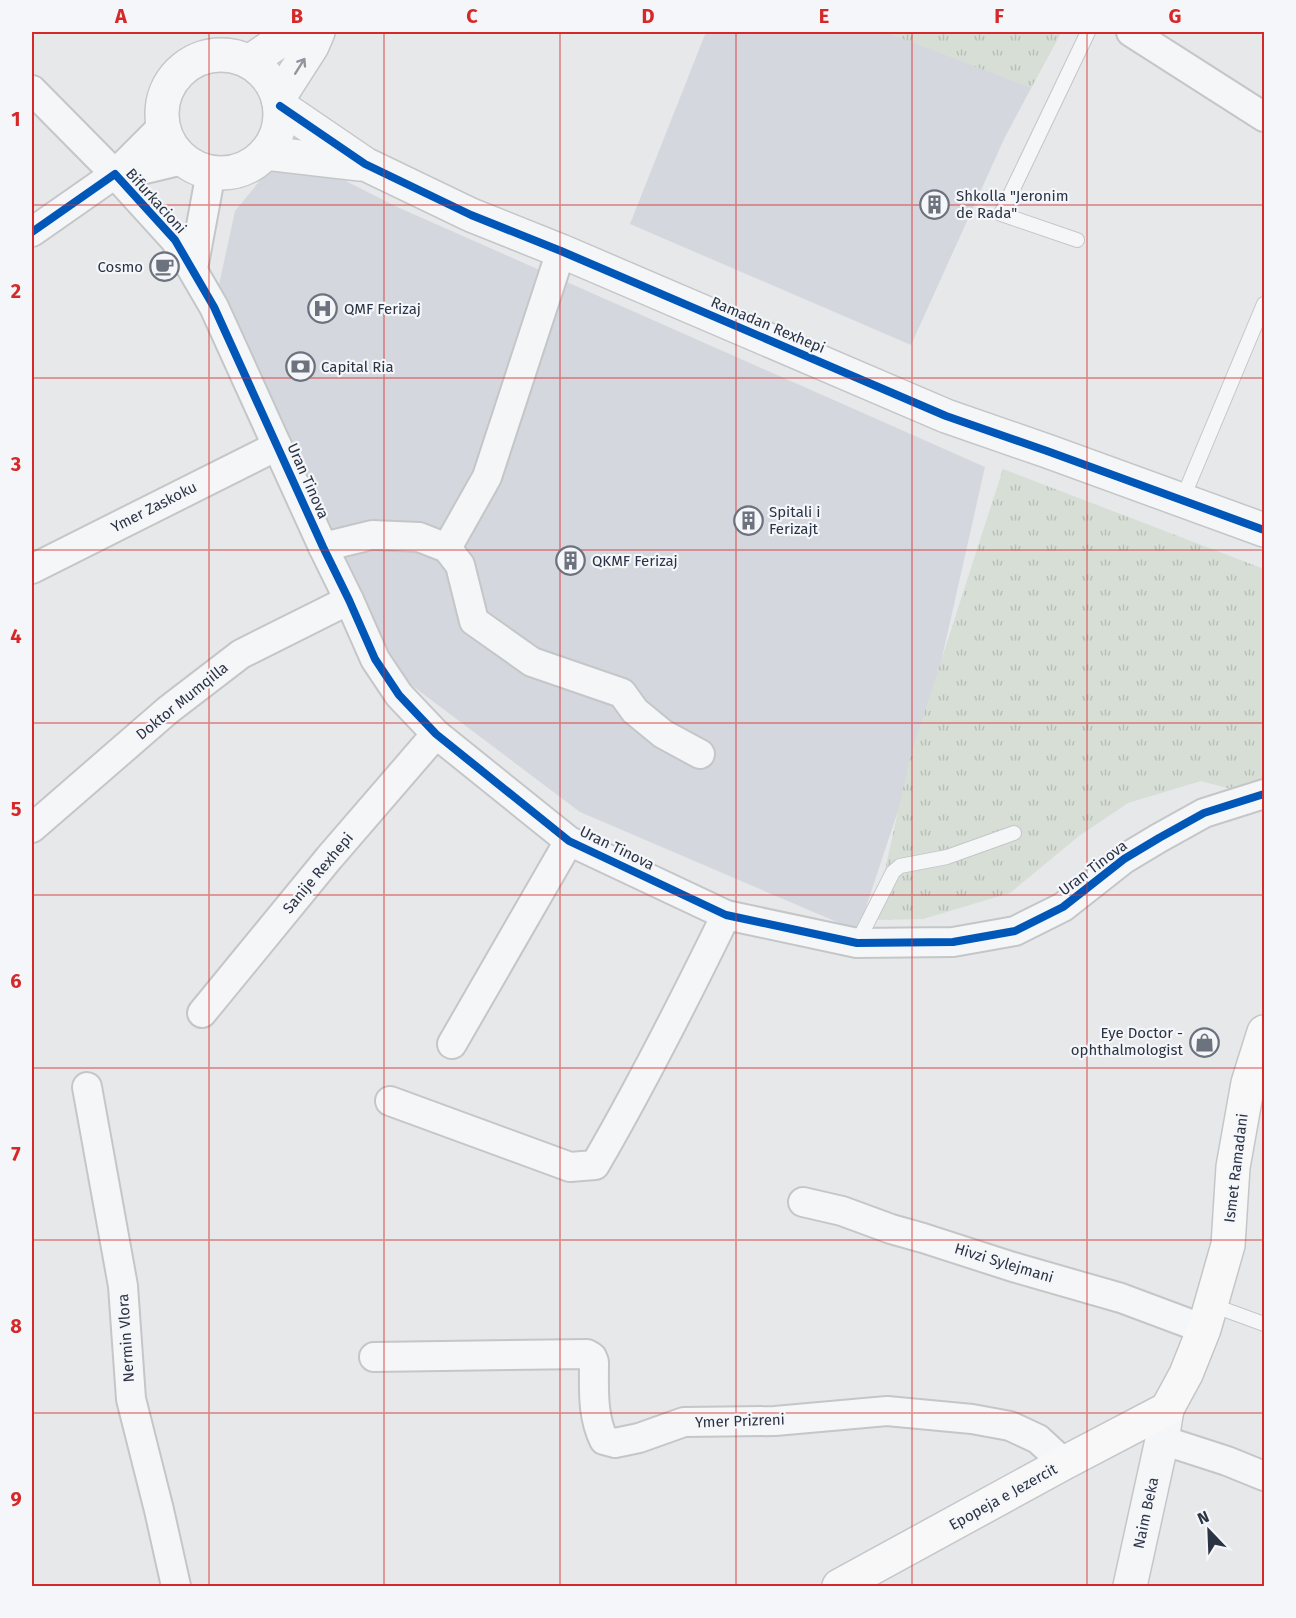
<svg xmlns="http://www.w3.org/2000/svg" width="1296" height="1618" font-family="'Fira Sans',sans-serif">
	<defs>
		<pattern id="park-tufts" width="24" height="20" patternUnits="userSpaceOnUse" patternTransform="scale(1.5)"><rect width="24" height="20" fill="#d6ded6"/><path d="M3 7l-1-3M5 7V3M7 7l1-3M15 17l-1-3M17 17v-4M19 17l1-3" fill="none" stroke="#b8bfb9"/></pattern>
	</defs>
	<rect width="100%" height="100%" fill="#e6e8ea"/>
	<g fill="#d4d7dd">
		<path d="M706 32H1061L1005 137 911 345 630 224Z"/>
		<path d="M285 150 395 206 985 467 927 724 858 931 580 812 410 684 345 581 212 317 235 211Z"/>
	</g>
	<g fill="url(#park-tufts)">
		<path d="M885 32H1054L1060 35 1031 88Z"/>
		<path d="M1003 469 1264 569V798L1201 781 1128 803 1079 836 1010 893 923 919 874 920 910 757Z"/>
	</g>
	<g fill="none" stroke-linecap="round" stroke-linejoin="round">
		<defs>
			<g id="service">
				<path d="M1077 240 1001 214 1088 32"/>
				<path d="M1182 500 1264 304"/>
				<path d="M857 943 893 872 900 866 947 857 1014 833"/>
				<path d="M1212 1305 1264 1324"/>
			</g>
			<g id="minor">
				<path d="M1131 32 1264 117"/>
				<path d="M32 90 115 174"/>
				<path d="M115 174 133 172 183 160"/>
				<path d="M115 174 163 126"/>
				<path d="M32 232 115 174 175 240 214 307 323 547 349 600 375 659 399 695 436 734 569 841 726 915 857 943 953 942 1015 931 1063 907 1124 859 1159 838 1204 813 1264 794"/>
				<path d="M193 269 211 172"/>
				<path d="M323 547 372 535 419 537 447 548 460 565 474 621 532 662 622 693 635 711 663 734 700 754"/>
				<path d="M447 548 487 477 561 251"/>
				<path d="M32 569 277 446"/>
				<path d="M32 828 168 710 241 654 349 600"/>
				<path d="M202 1013 329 858 436 734"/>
				<path d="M452 1044 569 841"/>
				<path d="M87 1087 123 1286 131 1399 159 1510 176 1586"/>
				<path d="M390 1101 570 1167 595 1165C642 1084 685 999 726 915"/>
				<path d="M803 1202 842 1211 891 1229 923 1238 1013 1267 1121 1298 1204 1329"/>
				<path d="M374 1357 587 1354 592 1357 594 1362C594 1389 592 1416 604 1440L615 1443 639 1438 684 1422 775 1421 887 1411 972 1419 1010 1426 1038 1439 1064 1463"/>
				<path d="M1162 1440 1227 1461 1264 1476"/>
			</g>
			<g id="tertiary">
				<circle cx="221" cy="114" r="59"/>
				<path d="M249 62 293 32"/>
				<path d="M278 99 312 46 318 32"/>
				<path d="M280 106 365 164 471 215 561 251 946 416 1047 451 1264 530"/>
				<path d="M265 153 360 164"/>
				<path d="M1130 1586 1162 1440 1167 1409"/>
			</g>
			<path id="secondary" d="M839 1586 1064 1463 1167 1409 1186 1374 1204 1329 1228 1245 1233 1167 1248 1083 1264 1032"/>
		</defs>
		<use href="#service" stroke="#c4c6c8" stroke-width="16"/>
		<use href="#minor" stroke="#c4c6c8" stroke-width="32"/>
		<use href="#tertiary" stroke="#c4c6c8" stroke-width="36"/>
		<use href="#secondary" stroke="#c4c6c8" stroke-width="36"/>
		<use href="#service" stroke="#f5f6f7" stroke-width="14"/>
		<use href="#minor" stroke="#f5f6f7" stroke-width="28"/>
		<use href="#tertiary" stroke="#f5f6f7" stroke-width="33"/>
		<use href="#secondary" stroke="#f8f8f8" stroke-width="33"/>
		<defs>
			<g id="cycleway">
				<path d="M280 106 365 164 471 215 561 251 946 416 1047 451 1264 530"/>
				<path d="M32 232 115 174 175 240 214 307 323 547 349 600 375 659 399 695 436 734 569 841 726 915 857 943 953 942 1015 931 1063 907 1124 859 1159 838 1204 813 1264 794"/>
			</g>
		</defs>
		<use href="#cycleway" stroke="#f4f6f9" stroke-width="11"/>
		<use href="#cycleway" stroke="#0057b8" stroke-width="8"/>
	</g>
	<defs><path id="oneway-shaft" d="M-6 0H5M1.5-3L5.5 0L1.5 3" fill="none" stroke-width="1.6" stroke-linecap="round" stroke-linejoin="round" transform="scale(1.5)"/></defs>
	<use stroke="#90959e" href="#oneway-shaft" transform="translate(300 66) rotate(-58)"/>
	<path fill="none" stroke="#d62828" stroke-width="1.5" stroke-opacity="0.55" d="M209 32V1586M384 32V1586M560 32V1586M736 32V1586M912 32V1586M1087 32V1586M32 205H1264M32 378H1264M32 550H1264M32 723H1264M32 895H1264M32 1068H1264M32 1240H1264M32 1413H1264"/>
	<defs>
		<symbol id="building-ring" viewBox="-11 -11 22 22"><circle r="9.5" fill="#f4f6f9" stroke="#6c737f" stroke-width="1.5"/><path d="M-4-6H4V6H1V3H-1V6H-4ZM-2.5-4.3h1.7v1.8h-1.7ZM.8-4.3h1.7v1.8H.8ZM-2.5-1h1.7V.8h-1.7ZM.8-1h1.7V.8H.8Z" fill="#6c737f"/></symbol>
		<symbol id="cafe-ring" viewBox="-11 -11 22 22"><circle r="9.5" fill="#f4f6f9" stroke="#6c737f" stroke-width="1.5"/><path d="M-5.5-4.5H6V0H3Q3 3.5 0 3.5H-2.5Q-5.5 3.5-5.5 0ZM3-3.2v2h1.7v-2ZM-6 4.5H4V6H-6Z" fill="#6c737f"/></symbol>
		<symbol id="hospital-ring" viewBox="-11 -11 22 22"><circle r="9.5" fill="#f4f6f9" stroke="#6c737f" stroke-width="1.5"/><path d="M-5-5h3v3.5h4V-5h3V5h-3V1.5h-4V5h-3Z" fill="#6c737f"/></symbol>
		<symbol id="bank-ring" viewBox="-11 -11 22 22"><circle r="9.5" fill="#f4f6f9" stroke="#6c737f" stroke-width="1.5"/><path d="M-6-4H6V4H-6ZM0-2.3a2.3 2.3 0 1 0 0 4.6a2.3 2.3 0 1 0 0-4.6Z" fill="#6c737f"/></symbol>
		<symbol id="shop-ring" viewBox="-11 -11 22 22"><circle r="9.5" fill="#f4f6f9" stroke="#6c737f" stroke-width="1.5"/><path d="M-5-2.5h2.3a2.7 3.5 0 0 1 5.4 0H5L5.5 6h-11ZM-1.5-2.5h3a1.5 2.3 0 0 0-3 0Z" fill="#6c737f"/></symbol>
	</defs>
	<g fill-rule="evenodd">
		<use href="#building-ring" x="918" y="188" width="33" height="33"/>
		<use href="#cafe-ring" x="148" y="250" width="33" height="33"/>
		<use href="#hospital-ring" x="306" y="292" width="33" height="33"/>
		<use href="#bank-ring" x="284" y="350" width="33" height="33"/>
		<use href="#building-ring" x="732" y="504" width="33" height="33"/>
		<use href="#building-ring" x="554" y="544" width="33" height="33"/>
		<use href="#shop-ring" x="1188" y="1026" width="33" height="33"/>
	</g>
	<g text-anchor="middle" stroke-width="4.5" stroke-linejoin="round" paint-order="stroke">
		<g font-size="15" fill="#2b3445" stroke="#f4f6f9" text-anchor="start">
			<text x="956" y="201">Shkolla "Jeronim<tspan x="956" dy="17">de Rada"</tspan></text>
			<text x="143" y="272" text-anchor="end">Cosmo</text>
			<text x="344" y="314">QMF Ferizaj</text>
			<text x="321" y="372">Capital Ria</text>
			<text x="769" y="517">Spitali i<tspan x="769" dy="17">Ferizajt</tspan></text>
			<text x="592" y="566">QKMF Ferizaj</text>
			<text x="1183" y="1038" text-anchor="end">Eye Doctor -<tspan x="1183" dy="17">ophthalmologist</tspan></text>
		</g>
		<g font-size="15" fill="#2b3445" stroke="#f4f6f9">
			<text transform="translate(156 201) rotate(48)" y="5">Bifurkacioni</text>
			<text transform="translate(768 325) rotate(23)" y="5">Ramadan Rexhepi</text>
			<text transform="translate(308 481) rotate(66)" y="5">Uran Tinova</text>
			<text transform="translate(154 507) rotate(-27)" y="5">Ymer Zaskoku</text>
			<text transform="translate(182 701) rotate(-39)" y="5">Doktor Mumqilla</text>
			<text transform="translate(617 848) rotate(26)" y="5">Uran Tinova</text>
			<text transform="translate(1093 868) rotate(-37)" y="5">Uran Tinova</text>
			<text transform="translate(318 873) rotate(-50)" y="5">Sanije Rexhepi</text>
			<text transform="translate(1236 1168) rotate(-83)" y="5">Ismet Ramadani</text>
			<text transform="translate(1004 1263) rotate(17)" y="5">Hivzi Sylejmani</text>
			<text transform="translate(126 1338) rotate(-94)" y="5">Nermin Vlora</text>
			<text transform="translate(740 1421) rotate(-2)" y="5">Ymer Prizreni</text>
			<text transform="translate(1003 1497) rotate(-29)" y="5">Epopeja e Jezercit</text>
			<text transform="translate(1146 1513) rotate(-78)" y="5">Naim Beka</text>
		</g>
	</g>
	<rect width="1296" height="1618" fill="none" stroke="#f4f6f9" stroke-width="66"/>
	<g transform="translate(1209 1531) rotate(337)" stroke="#f4f6f9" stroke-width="4.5" paint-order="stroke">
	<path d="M0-4.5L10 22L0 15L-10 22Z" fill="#2b3445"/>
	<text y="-9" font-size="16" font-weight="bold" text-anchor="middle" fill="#2b3445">N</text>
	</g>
	<rect x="33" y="33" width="1230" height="1552" fill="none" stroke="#d62828" stroke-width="2"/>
	<g font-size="20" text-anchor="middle" font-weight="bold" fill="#d62828">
		<text x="121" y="23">A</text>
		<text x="297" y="23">B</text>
		<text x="472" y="23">C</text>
		<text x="648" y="23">D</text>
		<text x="824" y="23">E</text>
		<text x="999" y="23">F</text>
		<text x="1175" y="23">G</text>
		<text x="16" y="126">1</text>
		<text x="16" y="298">2</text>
		<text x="16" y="471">3</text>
		<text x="16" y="643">4</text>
		<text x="16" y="816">5</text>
		<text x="16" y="988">6</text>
		<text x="16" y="1161">7</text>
		<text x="16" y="1333">8</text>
		<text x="16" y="1506">9</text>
	</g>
</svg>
